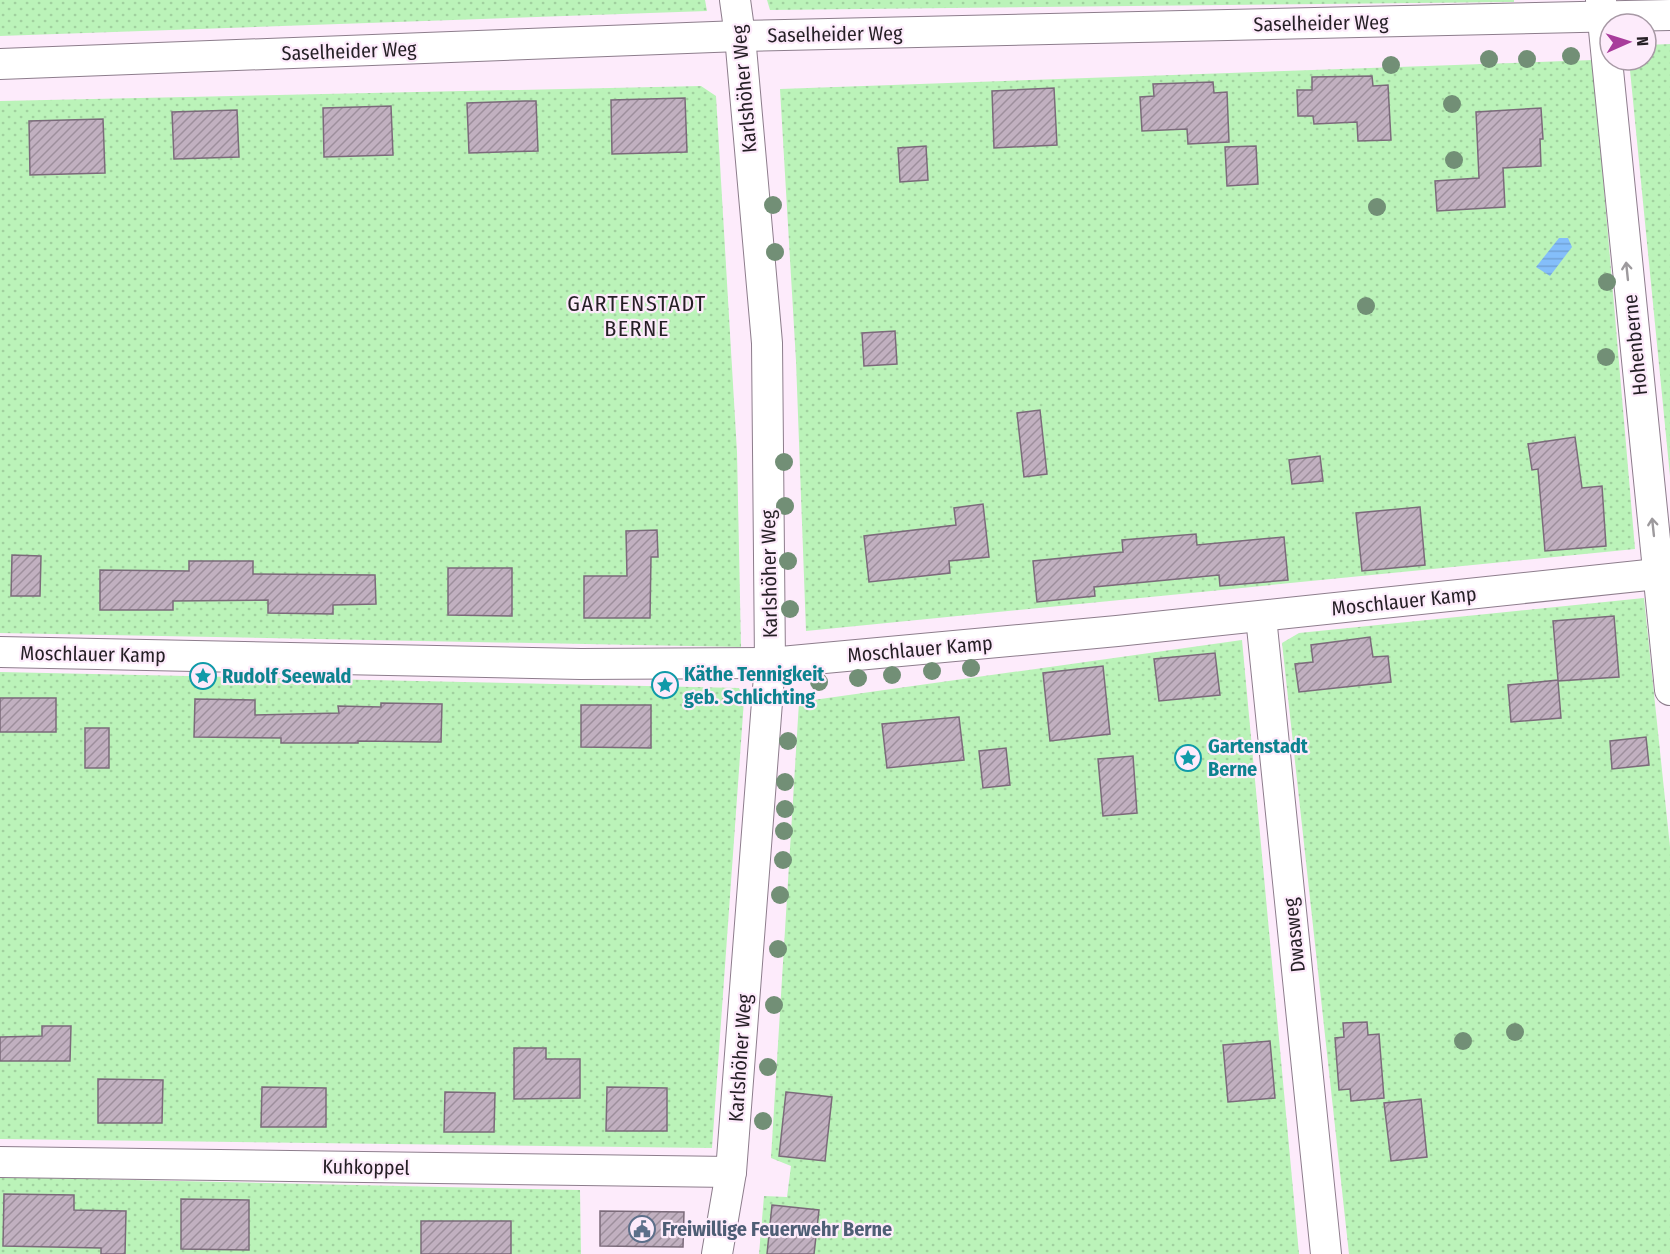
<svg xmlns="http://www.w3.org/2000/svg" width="1670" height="1254" font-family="'Fira Sans Condensed',sans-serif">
	<defs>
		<pattern id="garden-dots" width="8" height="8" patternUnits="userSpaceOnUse" patternTransform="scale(1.5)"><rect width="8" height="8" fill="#bbf3b9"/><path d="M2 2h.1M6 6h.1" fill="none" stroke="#a1d09f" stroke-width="1.8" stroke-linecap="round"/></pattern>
		<pattern id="water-rules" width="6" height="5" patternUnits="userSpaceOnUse" patternTransform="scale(1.5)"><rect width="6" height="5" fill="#84befa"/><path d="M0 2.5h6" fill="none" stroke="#72a3d6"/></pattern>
		<pattern id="building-hatch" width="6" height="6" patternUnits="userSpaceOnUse" patternTransform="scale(1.5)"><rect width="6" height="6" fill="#c1b0c0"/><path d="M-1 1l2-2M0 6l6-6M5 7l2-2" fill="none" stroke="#9d8f9c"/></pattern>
	</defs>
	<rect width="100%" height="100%" fill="#fdebfb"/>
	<g fill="url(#garden-dots)">
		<path d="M0 0H705L707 11 0 36Z"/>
		<path d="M767 0H1514V2L770 10Z"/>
		<path d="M1670 44V476L1629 60H1646V45Z"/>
		<path d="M1593 60 1635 549 806 631 796 361 780 89Z"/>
		<path d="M701 86 716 96 737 452 741 647 0 633V101Z"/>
		<path d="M1644 598 1670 847V1254H1349L1282 643 1299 633Z"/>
		<path d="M1242 640 1299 1254H759L764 1196 787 1197 791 1166 771 1158 799 702Z"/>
		<path d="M0 672 739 688 744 700 712 1148 0 1139Z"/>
		<path d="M0 1177 580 1190 581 1254H0Z"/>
	</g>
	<path fill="url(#water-rules)" d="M1559 238H1568L1572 247 1550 276 1536 267Z"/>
	<g fill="url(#building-hatch)" stroke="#7b6b7a" stroke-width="1.5">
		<path d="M1372 76 1373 86 1388 85 1391 140 1358 141 1357 122 1314 124 1313 116H1298L1297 90H1312V77Z"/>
		<path d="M1213 82 1214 93 1227 92 1229 142 1188 144 1187 129 1142 131 1140 97 1154 96 1153 84Z"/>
		<path d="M1054 88 1057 145 994 148 992 91Z"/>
		<path d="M685 98 687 152 612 154 611 100Z"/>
		<path d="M525 101H536L538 151 469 153 467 103Z"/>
		<path d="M391 106 393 155 324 157 323 108Z"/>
		<path d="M1541 108 1543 139H1540L1541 166 1503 168 1505 207 1437 211 1435 181 1479 178 1476 112Z"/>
		<path d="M237 110 239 157 174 159 172 112Z"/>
		<path d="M103 119 105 173 30 175 29 121Z"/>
		<path d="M926 146 928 180 900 182 898 148Z"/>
		<path d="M1256 146 1258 184 1227 186 1225 147Z"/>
		<path d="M895 331 897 364 864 366 862 333Z"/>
		<path d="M1040 410 1047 474 1024 477 1017 413Z"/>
		<path d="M1575 437 1582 488 1602 486 1606 546 1545 551 1538 469 1532 470 1528 444Z"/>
		<path d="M1320 456 1323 481 1292 484 1289 460Z"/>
		<path d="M983 504 989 557 949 561 950 573 869 582 864 536 956 525 954 508Z"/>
		<path d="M1420 507 1425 565 1362 571 1356 513Z"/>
		<path d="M657 530 658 557H651L650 618H584V576H627L626 531Z"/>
		<path d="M1196 534 1197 545 1284 537 1288 580 1220 586 1219 575 1094 587 1095 596 1037 602 1033 561 1123 552 1122 540Z"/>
		<path d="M12 555 41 556 40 596H11Z"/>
		<path d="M189 561H253V574L375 575 376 604 333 605V614L268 613V600L173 601V610H100V570L189 571Z"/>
		<path d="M448 568H512V616L448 615Z"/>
		<path d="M1614 616 1619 677 1558 681 1561 718 1511 722 1508 685 1558 680 1553 621Z"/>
		<path d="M1370 637 1373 657 1388 656 1391 682 1299 692 1295 664 1313 662 1311 645Z"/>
		<path d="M1215 653 1220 695 1159 701 1154 659Z"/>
		<path d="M1103 666 1110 734 1050 741 1043 673Z"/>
		<rect x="0" y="698" width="56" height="34"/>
		<path d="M195 699 255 700V715L339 713 338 706 381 707V703L442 704 441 742 358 741V743H281V738L194 737Z"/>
		<path d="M581 705H651V748L581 747Z"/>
		<path d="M959 717 964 760 887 768 882 724Z"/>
		<rect x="85" y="728" width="24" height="40"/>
		<path d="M1646 737 1649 765 1612 769 1610 741Z"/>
		<path d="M1006 748 1010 785 983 788 979 751Z"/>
		<path d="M1133 756 1137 813 1103 816 1098 759Z"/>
		<path d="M1367 1022 1368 1035 1379 1034 1384 1098 1351 1101 1350 1089 1339 1090 1335 1038 1344 1037 1343 1023Z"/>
		<path d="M42 1026H71L70 1061H0V1037L42 1036Z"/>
		<path d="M1270 1041 1275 1098 1228 1102 1223 1045Z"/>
		<path d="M514 1048H546V1059H580V1098L514 1099Z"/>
		<path d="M98 1079 163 1080 162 1123H98Z"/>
		<path d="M262 1087 326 1088V1127H261Z"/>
		<path d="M607 1087 667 1088V1131H606Z"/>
		<path d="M445 1092 495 1093 494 1132H444Z"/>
		<path d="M786 1092 832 1097 825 1161 779 1156Z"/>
		<path d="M1421 1099 1427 1157 1391 1161 1384 1103Z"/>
		<path d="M4 1194 74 1195V1210L126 1211 125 1254H101V1248L3 1246Z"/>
		<path d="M181 1199 249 1200V1250L181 1249Z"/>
		<path d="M772 1205 819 1210 814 1254H767Z"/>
		<path d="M600 1211 684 1212 683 1247 600 1246Z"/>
		<rect x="421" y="1221" width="90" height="33"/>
	</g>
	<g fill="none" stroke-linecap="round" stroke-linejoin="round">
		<defs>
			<g id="minor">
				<path d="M1601 0 1670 690"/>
				<path d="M0 64 740 36 1670 15"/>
				<path d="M1261 617 1326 1254"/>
				<path d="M0 652 581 664 770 663 1117 631 1657 574"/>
				<path d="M0 1162 731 1172"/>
				<path d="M717 1254 731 1172 770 663 767 343 740 36 735 0"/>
			</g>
		</defs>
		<use href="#minor" stroke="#8d7d8c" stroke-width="32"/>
		<use href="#minor" stroke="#fff" stroke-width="30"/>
	</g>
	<g fill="#728f76">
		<circle cx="1571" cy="56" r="9"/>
		<circle cx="1489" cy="59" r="9"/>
		<circle cx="1527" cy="59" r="9"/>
		<circle cx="1391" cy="65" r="9"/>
		<circle cx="1452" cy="104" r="9"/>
		<circle cx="1454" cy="160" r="9"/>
		<circle cx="773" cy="205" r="9"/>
		<circle cx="1377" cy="207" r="9"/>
		<circle cx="775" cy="252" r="9"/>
		<circle cx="1607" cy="282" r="9"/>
		<circle cx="1366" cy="306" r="9"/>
		<circle cx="1606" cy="357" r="9"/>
		<circle cx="784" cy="462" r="9"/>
		<circle cx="785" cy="506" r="9"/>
		<circle cx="788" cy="561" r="9"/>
		<circle cx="790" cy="609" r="9"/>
		<circle cx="971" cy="668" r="9"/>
		<circle cx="932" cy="671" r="9"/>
		<circle cx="892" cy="675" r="9"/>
		<circle cx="858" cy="678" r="9"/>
		<circle cx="819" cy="682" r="9"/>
		<circle cx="788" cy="741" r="9"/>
		<circle cx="785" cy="782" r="9"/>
		<circle cx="785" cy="809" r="9"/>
		<circle cx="784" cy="831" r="9"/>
		<circle cx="783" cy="860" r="9"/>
		<circle cx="780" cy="895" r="9"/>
		<circle cx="778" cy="949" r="9"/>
		<circle cx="774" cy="1005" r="9"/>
		<circle cx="1515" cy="1032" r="9"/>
		<circle cx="1463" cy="1041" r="9"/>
		<circle cx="768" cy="1067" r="9"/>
		<circle cx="763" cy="1121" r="9"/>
	</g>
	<defs><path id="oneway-shaft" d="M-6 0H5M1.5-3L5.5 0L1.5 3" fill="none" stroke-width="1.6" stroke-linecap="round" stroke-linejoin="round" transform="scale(1.5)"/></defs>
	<g stroke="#9d9a9d">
		<use href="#oneway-shaft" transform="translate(1627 271) rotate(-96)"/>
		<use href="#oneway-shaft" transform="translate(1653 527) rotate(-96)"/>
	</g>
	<defs>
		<symbol id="sight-ring" viewBox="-11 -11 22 22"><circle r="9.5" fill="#fdebfb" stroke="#0f9aa8" stroke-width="1.5"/><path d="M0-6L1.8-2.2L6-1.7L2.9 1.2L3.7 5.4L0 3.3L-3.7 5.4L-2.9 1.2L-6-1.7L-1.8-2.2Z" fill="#0f9aa8"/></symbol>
		<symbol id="civic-ring" viewBox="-11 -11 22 22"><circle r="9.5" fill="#fdebfb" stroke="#5c6f8a" stroke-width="1.5"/><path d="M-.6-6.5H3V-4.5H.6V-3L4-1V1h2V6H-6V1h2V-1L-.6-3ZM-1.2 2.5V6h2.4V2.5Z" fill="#5c6f8a"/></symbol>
	</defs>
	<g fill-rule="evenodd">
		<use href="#sight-ring" x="188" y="661" width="30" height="30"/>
		<use href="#sight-ring" x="650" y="670" width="30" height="30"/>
		<use href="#sight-ring" x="1173" y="743" width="30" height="30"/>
		<use href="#civic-ring" x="627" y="1214" width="30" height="30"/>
	</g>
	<g text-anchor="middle" stroke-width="4.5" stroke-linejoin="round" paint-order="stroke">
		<g font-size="20" fill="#251f25" stroke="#fdebfb">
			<text transform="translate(1321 23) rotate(-1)" y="7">Saselheider Weg</text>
			<text transform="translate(835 34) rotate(-1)" y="7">Saselheider Weg</text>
			<text transform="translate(349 51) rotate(-2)" y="7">Saselheider Weg</text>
			<text transform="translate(744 89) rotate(-95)" y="7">Karlshöher Weg</text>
			<text transform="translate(1635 345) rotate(-96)" y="7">Hohenberne</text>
			<text transform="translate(769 574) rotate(-91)" y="7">Karlshöher Weg</text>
			<text transform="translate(1404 601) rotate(-6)" y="7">Moschlauer Kamp</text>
			<text transform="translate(920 649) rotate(-5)" y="7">Moschlauer Kamp</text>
			<text transform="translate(93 654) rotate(1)" y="7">Moschlauer Kamp</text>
			<text transform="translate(1294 935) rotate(-96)" y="7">Dwasweg</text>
			<text transform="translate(740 1058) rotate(-86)" y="7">Karlshöher Weg</text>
			<text transform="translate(366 1167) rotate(1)" y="7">Kuhkoppel</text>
		</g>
		<g font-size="20" font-weight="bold" fill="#0d838f" stroke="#fdebfb" text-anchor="start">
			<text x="684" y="681">Käthe Tennigkeit<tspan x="684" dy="23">geb. Schlichting</tspan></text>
			<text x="222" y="683">Rudolf Seewald</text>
			<text x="1208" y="753">Gartenstadt<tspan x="1208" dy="23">Berne</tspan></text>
		</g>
		<g font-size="20" font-weight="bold" fill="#4e5e75" stroke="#fdebfb" text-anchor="start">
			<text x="662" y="1236">Freiwillige Feuerwehr Berne</text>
		</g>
		<g font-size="22" letter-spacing="1.5" fill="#251f25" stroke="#fdebfb">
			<text x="637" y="311">GARTENSTADT<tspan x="637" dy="25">BERNE</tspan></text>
		</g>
	</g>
	<g transform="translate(1628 42) rotate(87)"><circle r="28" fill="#fdebfb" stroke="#a799a5" stroke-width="1.5"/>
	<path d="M0-4.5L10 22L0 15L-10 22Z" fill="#a83c9b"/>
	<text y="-9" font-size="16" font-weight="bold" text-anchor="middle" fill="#251f25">N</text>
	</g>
</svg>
